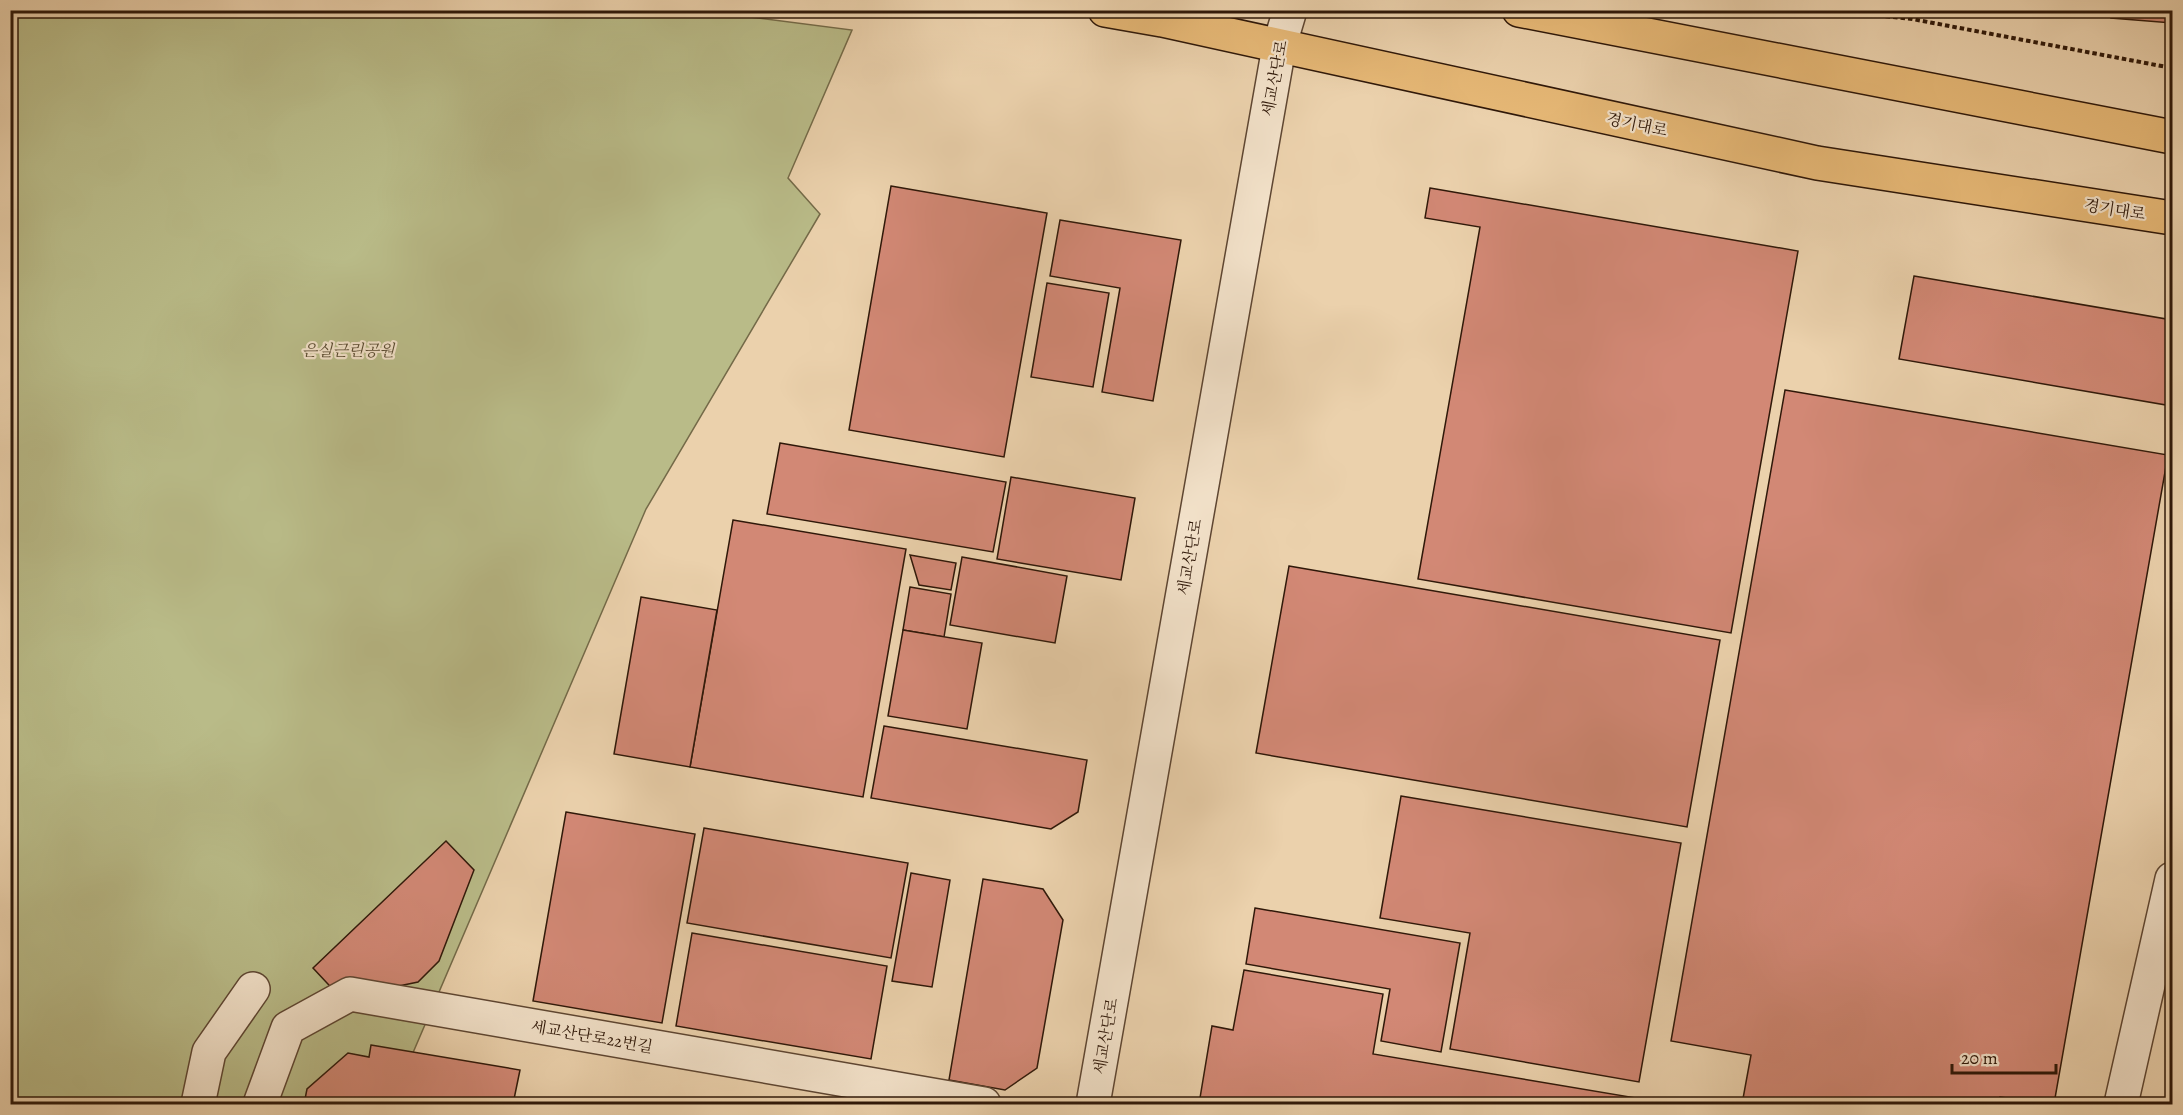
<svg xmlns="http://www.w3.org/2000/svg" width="2183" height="1115" font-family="Alegreya,'Noto Serif KR',serif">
	<rect width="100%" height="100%" fill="#ebd1ac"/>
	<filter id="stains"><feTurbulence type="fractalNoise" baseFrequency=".00333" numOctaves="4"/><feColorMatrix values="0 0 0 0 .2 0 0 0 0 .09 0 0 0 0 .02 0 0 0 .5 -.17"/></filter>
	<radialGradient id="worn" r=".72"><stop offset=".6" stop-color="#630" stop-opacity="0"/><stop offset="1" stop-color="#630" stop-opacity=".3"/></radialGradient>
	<path fill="#b9bb88" stroke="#746a48" stroke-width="1.5" d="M694 10 852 30 788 178 820 214 646 509 391 1104H11L10 11Z"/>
	<g fill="#d28875" stroke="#2f1809" stroke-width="1.5">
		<path d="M2112 10H2172V23L2111 18Z"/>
		<path d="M891 186 1047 213 1004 457 849 430Z"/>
		<path d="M1430 188 1798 251 1731 633 1418 579 1480 227 1425 218Z"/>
		<path d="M1060 220 1181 240 1153 401 1102 392 1120 288 1050 276Z"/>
		<path d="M1914 276 2172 320V406L1899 359Z"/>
		<path d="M1047 283 1109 293 1093 387 1031 377Z"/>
		<path d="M1785 390 2168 455 2054 1104 2000 1097 1999 1104H1742L1751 1055 1671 1041Z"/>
		<path d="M780 443 1006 482 993 552 767 514Z"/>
		<path d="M1011 477 1135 498 1121 580 997 559Z"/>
		<path d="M733 520 906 549 863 797 690 767Z"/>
		<path d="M910 555 956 563 951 590 919 585Z"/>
		<path d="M962 557 1067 576 1055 643 950 625Z"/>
		<path d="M1289 566 1720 640 1687 827 1256 753Z"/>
		<path d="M910 587 951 594 944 637 903 630Z"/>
		<path d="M641 597 717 610 690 767 614 754Z"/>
		<path d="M903 630 982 643 967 729 888 716Z"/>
		<path d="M884 726 1087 760 1078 812 1051 829 871 798Z"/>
		<path d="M1401 796 1681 843 1639 1082 1450 1049 1470 933 1380 918Z"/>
		<path d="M566 812 695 834 662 1023 533 1001Z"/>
		<path d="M704 828 908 863 891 958 687 923Z"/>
		<path d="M446 841 474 870 439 961 418 982 341 998 313 968Z"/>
		<path d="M911 873 950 880 932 987 892 981Z"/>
		<path d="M983 879 1043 889 1063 920 1037 1068 1005 1090 949 1080Z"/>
		<path d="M1255 908 1460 943 1441 1052 1381 1041 1390 989 1246 964Z"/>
		<path d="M692 933 887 966 871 1059 676 1026Z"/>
		<path d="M1244 970 1383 994 1373 1054 1648 1100 1647 1104H1199L1212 1026 1233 1030Z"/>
		<path d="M371 1045 520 1070 513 1104H304L307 1089 348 1053 369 1057Z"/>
	</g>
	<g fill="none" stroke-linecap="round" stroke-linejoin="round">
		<defs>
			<g id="minor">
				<path d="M198 1104 209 1052 253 989"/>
				<path d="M260 1104 288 1028 350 994 984 1104"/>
				<path d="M1093 1104 1279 47 1290 10"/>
				<path d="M2121 1104 2172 879"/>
			</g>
			<g id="major">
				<path d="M1105 10 1162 20 1817 163 2172 218"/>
				<path d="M1519 10 2172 137"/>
			</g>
		</defs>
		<use href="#minor" stroke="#5e4632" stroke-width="36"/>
		<use href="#major" stroke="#2f1809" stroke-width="36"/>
		<path stroke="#2f1809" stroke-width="4" stroke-dasharray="4.5 3" stroke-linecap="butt" d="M1826 10 1912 19 2172 68"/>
		<use href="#minor" stroke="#f2e1c9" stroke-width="33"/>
		<use href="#major" stroke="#e6b876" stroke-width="33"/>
	</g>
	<g text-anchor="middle" stroke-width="4.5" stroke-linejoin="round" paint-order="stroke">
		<g font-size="16" fill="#2f1809" stroke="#f2e1c9">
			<text transform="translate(1274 78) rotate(-79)" y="6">세교산단로</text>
			<text transform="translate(1637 124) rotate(12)" y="6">경기대로</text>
			<text transform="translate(2115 209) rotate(9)" y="6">경기대로</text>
			<text transform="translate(1189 557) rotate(-80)" y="6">세교산단로</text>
			<text transform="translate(592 1036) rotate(10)" y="6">세교산단로22번길</text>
			<text transform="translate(1105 1036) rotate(-80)" y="6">세교산단로</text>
		</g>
		<g font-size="16" font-style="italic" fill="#58492f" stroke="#f2e1c9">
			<text x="348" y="356">은실근린공원</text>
		</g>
	</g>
	<rect width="2183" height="1115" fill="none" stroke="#ebd1ac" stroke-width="36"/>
	<rect x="12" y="12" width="2159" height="1091" fill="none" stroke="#2f1809" stroke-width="3"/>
	<rect x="18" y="18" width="2147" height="1079" fill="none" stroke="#2f1809" stroke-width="1.5"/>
	<path d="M1952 1064v9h104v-9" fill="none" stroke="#2f1809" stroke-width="3"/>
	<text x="1961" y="1064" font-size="18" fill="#2f1809" stroke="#f2e1c9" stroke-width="4.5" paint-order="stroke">20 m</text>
	<rect width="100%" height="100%" filter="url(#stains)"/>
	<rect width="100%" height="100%" fill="url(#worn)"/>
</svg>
